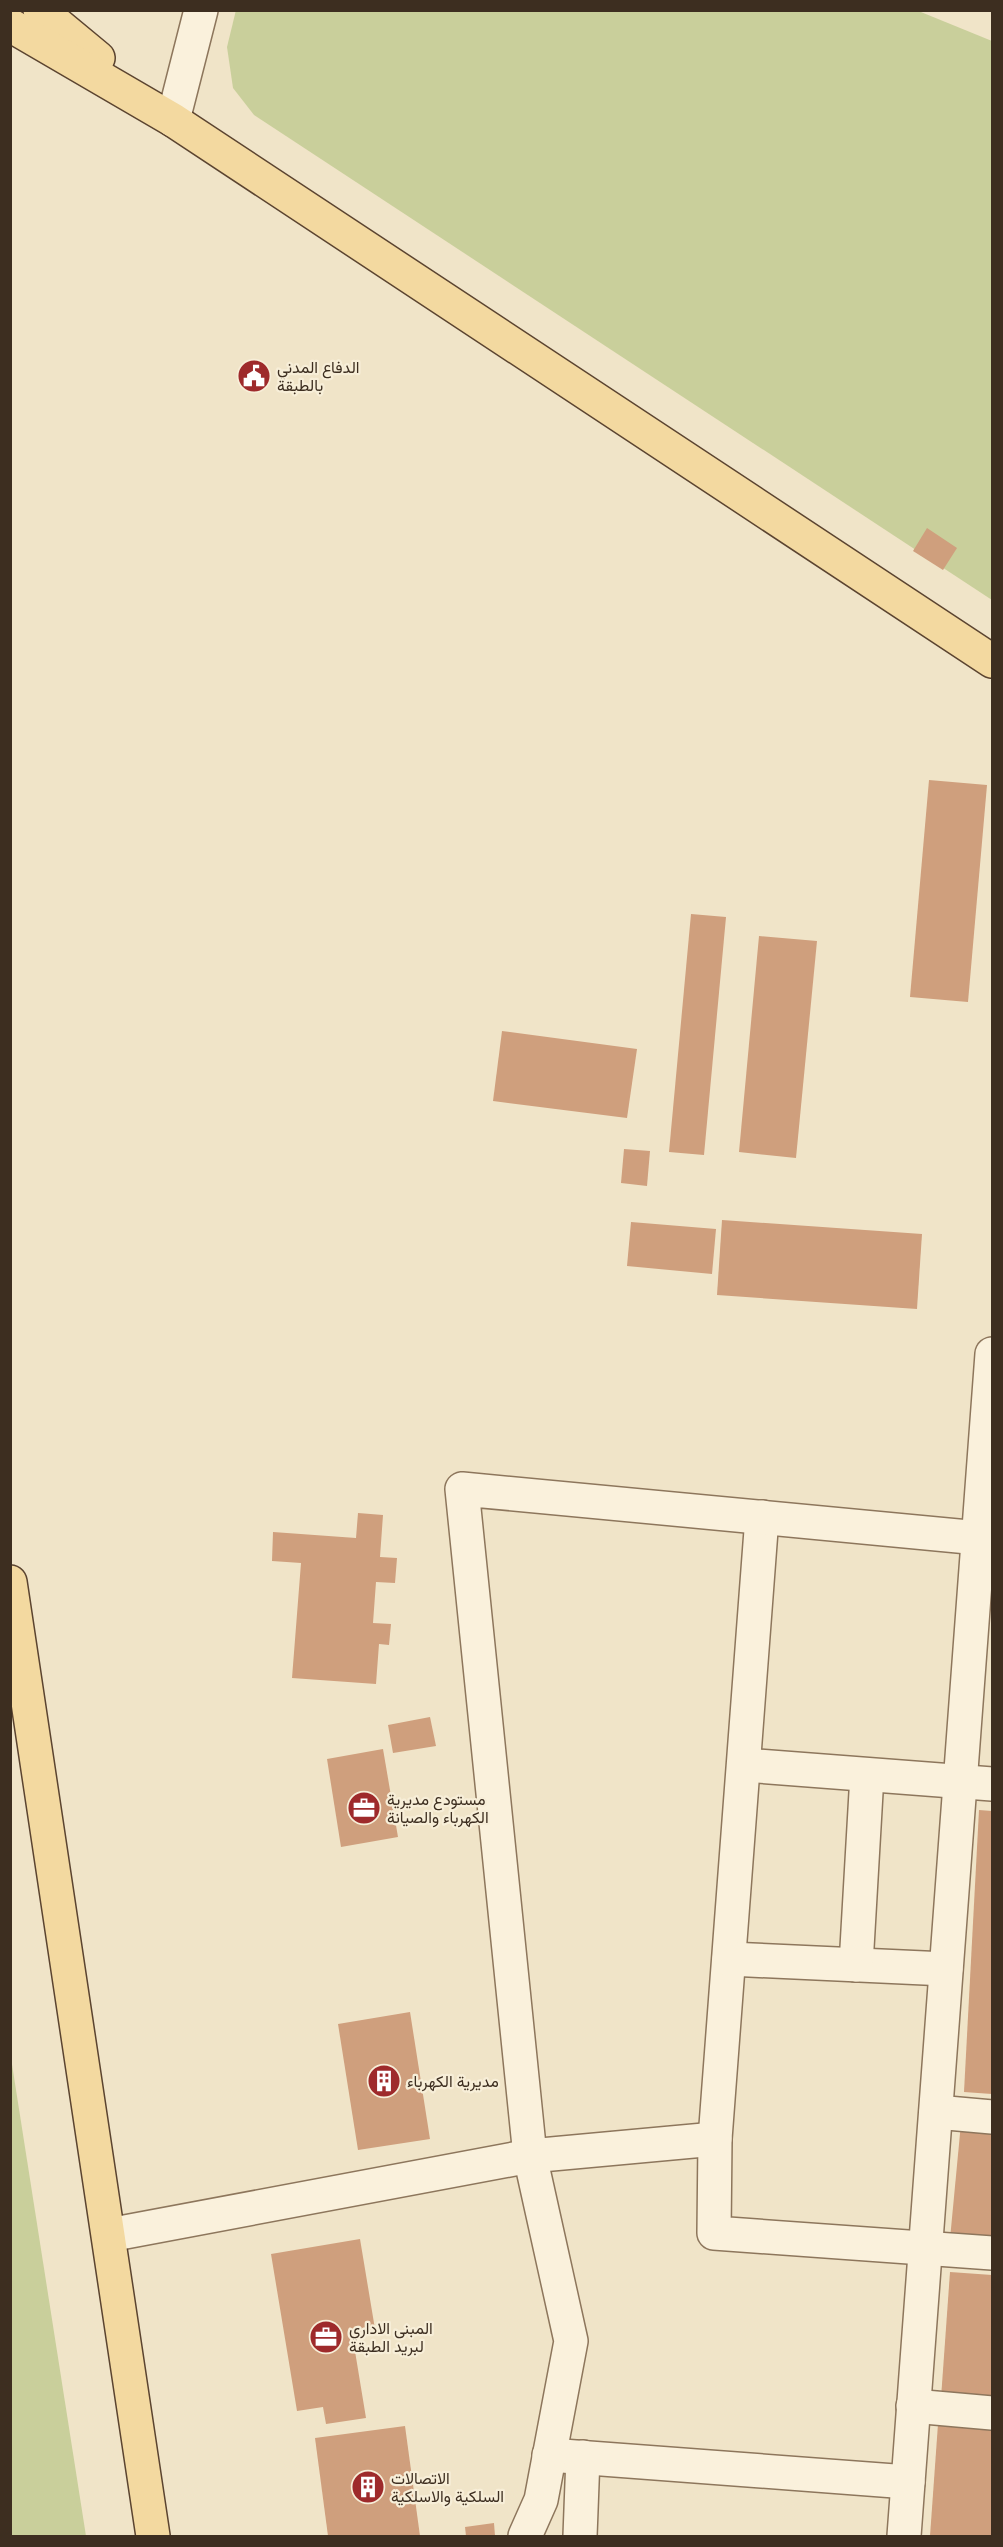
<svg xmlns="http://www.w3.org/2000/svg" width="1003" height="2547" font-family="'Times New Roman',Vazirmatn,serif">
	<rect width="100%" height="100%" fill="#f0e4c8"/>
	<g fill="#c9cf9b">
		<path d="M236 10H916L992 41V600L254 115 233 88 227 47Z"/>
		<path d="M11 2058 86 2536H11Z"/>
	</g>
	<g fill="#cf9f7d">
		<path d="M927 528 957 548 943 570 913 551Z"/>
		<path d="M929 780 987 785 968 1002 910 997Z"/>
		<path d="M691 914 726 917 704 1155 669 1152Z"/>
		<path d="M759 936 817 941 796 1158 739 1152Z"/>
		<path d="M502 1031 637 1049 627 1118 493 1101Z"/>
		<path d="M624 1149 650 1151 647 1186 621 1183Z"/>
		<path d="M722 1220 922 1234 917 1309 717 1295Z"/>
		<path d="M631 1222 716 1229 712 1274 627 1266Z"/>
		<path d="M358 1513 383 1515 380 1557 397 1558 395 1583 376 1582 373 1623 391 1624 389 1645 379 1644 376 1684 292 1678 301 1563 272 1561 273 1532 356 1538Z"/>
		<path d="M430 1717 436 1746 393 1753 388 1725Z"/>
		<path d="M383 1749 398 1837 341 1847 327 1759Z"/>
		<path d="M979 1810 992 1811V2094L964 2092Z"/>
		<path d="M410 2012 430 2139 358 2150 338 2024Z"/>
		<path d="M961 2123 992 2126V2243L950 2239Z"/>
		<path d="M360 2239 375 2329 352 2333 366 2418 326 2424 323 2407 297 2411 271 2254Z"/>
		<path d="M950 2272 992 2275V2401L941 2398Z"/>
		<path d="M939 2410 992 2414V2536H930Z"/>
		<path d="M405 2426 420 2536H328L315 2438Z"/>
		<path d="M494 2523 495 2536H466L465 2527Z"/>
	</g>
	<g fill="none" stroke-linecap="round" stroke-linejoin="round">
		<defs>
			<g id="minor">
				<path d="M173 120 201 10"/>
				<path d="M762 1517 715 2139 714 2233 992 2253"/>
				<path d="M744 1765 992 1784"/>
				<path d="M729 1959 946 1969"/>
				<path d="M856 1965 867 1775"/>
				<path d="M936 2112 992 2117"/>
				<path d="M109 2235 530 2156 715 2139"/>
				<path d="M913 2406 992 2413"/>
				<path d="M549 2455 908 2482"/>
				<path d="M525 2536 541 2500 571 2341 530 2156 462 1489 979 1538"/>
				<path d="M580 2536 583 2457"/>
				<path d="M904 2536 992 1354"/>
			</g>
			<g id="major">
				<path d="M40 10 98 58"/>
				<path d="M10 25 173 120 992 661"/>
				<path d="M10 1582 153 2536"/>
			</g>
		</defs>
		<use href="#minor" stroke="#8d765c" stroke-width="36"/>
		<use href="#major" stroke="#5b4430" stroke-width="36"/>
		<use href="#minor" stroke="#faf1dc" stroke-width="33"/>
		<use href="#major" stroke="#f3d9a0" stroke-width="33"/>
	</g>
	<defs>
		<symbol id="civic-disc" viewBox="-11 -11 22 22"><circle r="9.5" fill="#9e2a2b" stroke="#f7eed8"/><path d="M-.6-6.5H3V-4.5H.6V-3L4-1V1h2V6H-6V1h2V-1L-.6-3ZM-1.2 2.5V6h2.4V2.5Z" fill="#fff"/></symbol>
		<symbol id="office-disc" viewBox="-11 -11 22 22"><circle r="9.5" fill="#9e2a2b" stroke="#f7eed8"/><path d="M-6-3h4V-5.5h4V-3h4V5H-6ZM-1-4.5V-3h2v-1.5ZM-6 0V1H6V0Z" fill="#fff"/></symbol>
		<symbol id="building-disc" viewBox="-11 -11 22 22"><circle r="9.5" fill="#9e2a2b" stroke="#f7eed8"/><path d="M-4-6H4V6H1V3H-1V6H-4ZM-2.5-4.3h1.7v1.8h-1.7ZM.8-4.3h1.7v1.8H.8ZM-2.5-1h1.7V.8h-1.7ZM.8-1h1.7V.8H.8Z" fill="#fff"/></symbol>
	</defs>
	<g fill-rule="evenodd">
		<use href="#civic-disc" x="235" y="357" width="38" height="38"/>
		<use href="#office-disc" x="345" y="1789" width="38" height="38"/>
		<use href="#building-disc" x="365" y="2062" width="38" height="38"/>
		<use href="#office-disc" x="307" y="2318" width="38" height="38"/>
		<use href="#building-disc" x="349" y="2468" width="38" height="38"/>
	</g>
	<g text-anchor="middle" stroke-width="4.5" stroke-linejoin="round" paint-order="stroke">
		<g font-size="16" fill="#3d2e20" stroke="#f7eed8" text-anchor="start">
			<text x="277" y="373">الدفاع المدني<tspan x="277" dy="18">بالطبقة</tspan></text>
			<text x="387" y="1805">مستودع مديرية<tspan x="387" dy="18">الكهرباء والصيانة</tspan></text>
			<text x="407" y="2087">مديرية الكهرباء</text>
			<text x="349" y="2334">المبنى الاداري<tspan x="349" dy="18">لبريد الطبقة</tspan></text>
			<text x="391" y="2484">الاتصالات<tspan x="391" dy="18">السلكية والاسلكية</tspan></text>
		</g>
	</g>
	<rect width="1003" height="2547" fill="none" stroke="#3d2e20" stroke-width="24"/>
</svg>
